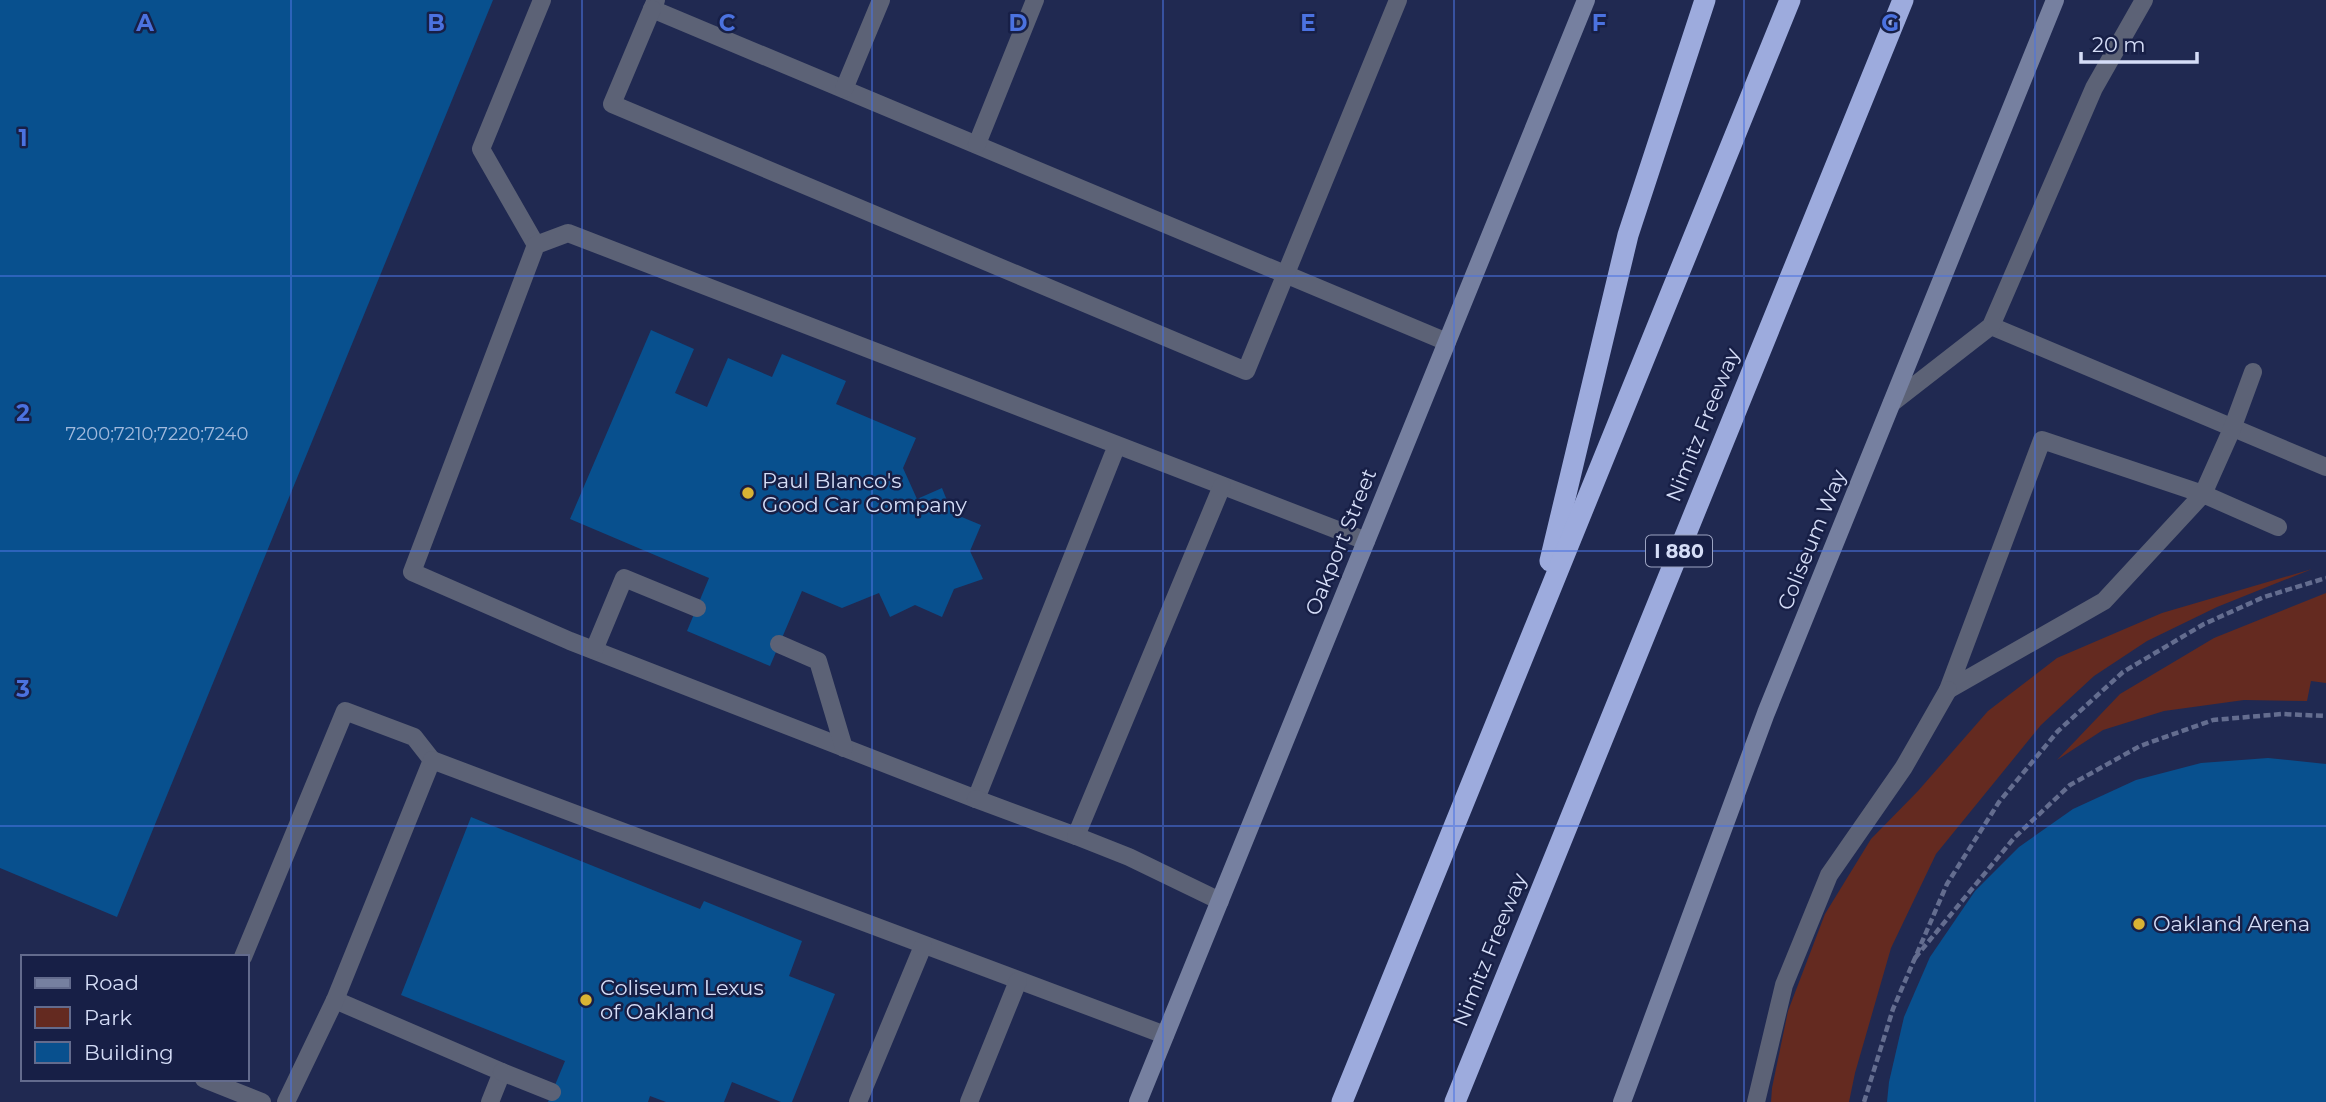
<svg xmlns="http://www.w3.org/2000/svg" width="2326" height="1102" font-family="Montserrat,sans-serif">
	<rect width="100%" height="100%" fill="#202951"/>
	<g fill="#642a20">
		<path d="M2312 569 2217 607 2147 641 2094 676 2041 725 1936 854 1891 948 1855 1073 1849 1102H1771L1772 1088 1788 1011 1825 914 1871 839 1918 791 1988 711 2057 658 2162 613Z"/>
		<path d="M2326 593V683L2311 681 2307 701 2244 700 2164 711 2103 730 2057 760 2120 694 2214 638Z"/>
	</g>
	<g fill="#08508e">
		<path d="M0 0H493L117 917 0 868Z"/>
		<path d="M651 330 694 349 675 393 707 407 728 358 772 377 782 354 846 381 836 404 916 438 903 468 917 499 942 488 952 513 981 525 970 551 983 579 954 589 942 617 915 605 890 617 879 593 842 608 802 591 770 666 687 631 709 578 570 519Z"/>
		<path d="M2268 758 2326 764V1102H1887L1889 1082 1904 1017 1930 957 1975 891 2019 847 2073 809 2136 780 2201 763Z"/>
		<path d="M471 817 700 909 704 901 802 941 789 976 835 994 792 1102H781L732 1082 724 1102H666L650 1096 648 1102H548L565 1061 401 995Z"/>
	</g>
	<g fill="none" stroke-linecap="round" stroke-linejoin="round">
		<g stroke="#646d8f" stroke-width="4.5" stroke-dasharray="7 3.5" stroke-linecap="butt">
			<path d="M1915 958 2014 838 2070 785 2140 746 2213 720 2282 714 2326 716"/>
			<path d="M1864 1102 1893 1009 1947 884 1999 802 2058 731 2123 672 2204 624 2264 597 2326 578"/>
		</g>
		<g stroke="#5c6276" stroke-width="18">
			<path d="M656 0 652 9 1447 342"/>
			<path d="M652 9 612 104 1246 371 1398 0"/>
			<path d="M844 89 881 0"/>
			<path d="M977 144 1035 0"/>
			<path d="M536 245 481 149 542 0"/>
			<path d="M1991 326 2326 467"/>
			<path d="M2253 372 2232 429 2203 494 2042 440 1948 690 2104 601 2203 494 2278 527"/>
			<path d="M1892 403 1991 326 2094 88 2144 0"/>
			<path d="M1117 445 976 799 570 641 412 572 536 245 568 233 1366 541"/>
			<path d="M779 644 818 661 844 748"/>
			<path d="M594 650 624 578 697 608"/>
			<path d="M976 799 1076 836 1222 486"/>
			<path d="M1076 836 1129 857 1220 901"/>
			<path d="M243 957 345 711 414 737 432 760"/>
			<path d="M335 1000 502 1072 490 1102"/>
			<path d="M502 1072 552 1092"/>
			<path d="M204 1079 262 1102"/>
			<path d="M286 1102 335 1000 432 760 1165 1035"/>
			<path d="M858 1102 923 946"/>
			<path d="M969 1102 1018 981"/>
			<path d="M1756 1102 1784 985 1829 875 1904 767 1948 690"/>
		</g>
		<g stroke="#7680a0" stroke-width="18">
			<path d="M1138 1102 1586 0"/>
			<path d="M1622 1102 1766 713 2055 0"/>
		</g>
		<g stroke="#9dabdd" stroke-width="21">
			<path d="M1550 561 1628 235 1705 0"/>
			<path d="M1342 1102 1790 0"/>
			<path d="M1455 1102 1903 0"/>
		</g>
	</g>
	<path fill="none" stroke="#4b72e0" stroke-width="2" stroke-opacity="0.55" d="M291 0V1102M582 0V1102M872 0V1102M1163 0V1102M1454 0V1102M1744 0V1102M2035 0V1102M0 276H2326M0 551H2326M0 826H2326"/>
	<g fill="#d9b334" stroke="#171f46" stroke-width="2.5">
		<circle cx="748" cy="493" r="7"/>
		<circle cx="2139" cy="924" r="7"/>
		<circle cx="586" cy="1000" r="7"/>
	</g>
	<g text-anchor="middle" stroke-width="5" stroke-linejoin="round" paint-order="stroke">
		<g font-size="18" fill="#a2badd">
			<text x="157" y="440">7200;7210;7220;7240</text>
		</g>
		<rect fill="#171f46" stroke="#9ca4c2" stroke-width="2" x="1646" y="535.5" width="66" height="31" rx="5"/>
		<g font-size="19" font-weight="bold" fill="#d5ddf7">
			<text x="1679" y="558">I 880</text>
		</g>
		<g font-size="21" fill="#d5ddf7" stroke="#171f46">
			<text transform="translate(1703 425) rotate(-68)" y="7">Nimitz Freeway</text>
			<text transform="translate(1812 540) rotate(-68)" y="7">Coliseum Way</text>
			<text transform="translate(1341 542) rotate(-68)" y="7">Oakport Street</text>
			<text transform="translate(1490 950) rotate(-68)" y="7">Nimitz Freeway</text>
		</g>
		<g font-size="21" fill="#d5ddf7" stroke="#171f46" text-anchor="start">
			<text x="762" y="488">Paul Blanco's<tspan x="762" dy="24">Good Car Company</tspan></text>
			<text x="2153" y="931">Oakland Arena</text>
			<text x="600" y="995">Coliseum Lexus<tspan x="600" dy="24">of Oakland</tspan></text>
		</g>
	</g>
	<g font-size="23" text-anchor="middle" font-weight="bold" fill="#4b72e0" stroke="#171f46" stroke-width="5" stroke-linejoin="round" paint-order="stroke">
		<text x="145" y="31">A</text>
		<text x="436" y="31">B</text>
		<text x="727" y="31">C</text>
		<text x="1018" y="31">D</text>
		<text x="1308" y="31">E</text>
		<text x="1599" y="31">F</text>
		<text x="1890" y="31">G</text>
		<text x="23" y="146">1</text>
		<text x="23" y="421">2</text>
		<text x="23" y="697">3</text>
	</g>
	<rect x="21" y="955" width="228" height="126" fill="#171f46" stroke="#636b8d" stroke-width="2"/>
	<rect x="35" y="978" width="35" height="10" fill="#7680a0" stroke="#636b8d" stroke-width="2"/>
	<text x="84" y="990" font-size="21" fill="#d5ddf7">Road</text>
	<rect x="35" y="1007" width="35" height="21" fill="#642a20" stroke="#636b8d" stroke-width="2"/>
	<text x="84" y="1025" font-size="21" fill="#d5ddf7">Park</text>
	<rect x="35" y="1042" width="35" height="21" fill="#08508e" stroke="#636b8d" stroke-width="2"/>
	<text x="84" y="1060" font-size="21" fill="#d5ddf7">Building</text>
	<path d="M2081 52v10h116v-10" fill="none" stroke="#d5ddf7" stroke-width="3.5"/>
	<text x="2092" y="52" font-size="21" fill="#d5ddf7" stroke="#171f46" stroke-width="5" paint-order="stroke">20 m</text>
</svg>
